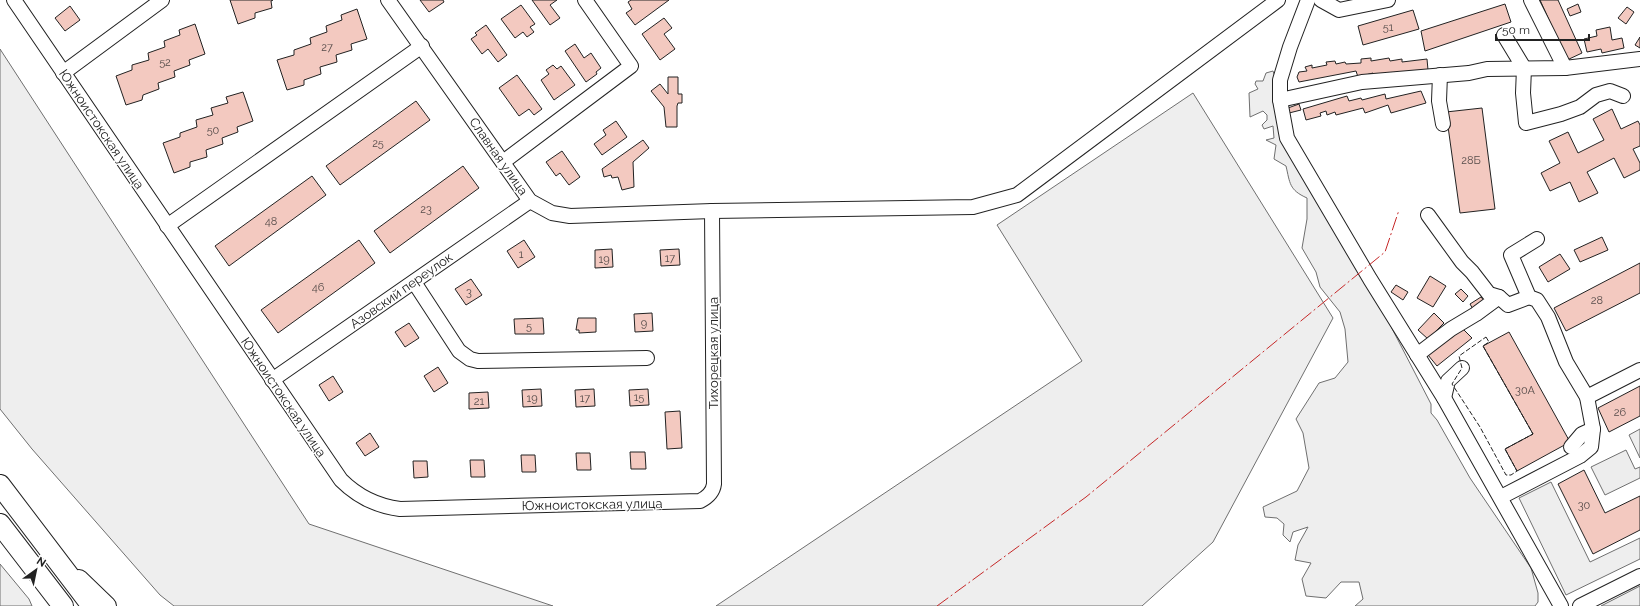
<svg xmlns="http://www.w3.org/2000/svg" width="1640" height="606" font-family="Raleway,sans-serif">
	<rect width="100%" height="100%" fill="#fff"/>
	<g fill="#eee" stroke="#6f6f6f">
		<path d="M0 49 309 524 553 606H174L160 595 32 449 0 409Z"/>
		<path d="M1273 71 1275 77 1282 139 1384 313 1431 404V413L1437 420 1470 478 1531 568 1538 593V602L1535 606H1355L1363 599 1359 582H1341L1326 598 1306 596 1302 579 1311 563 1295 560 1298 545 1308 527 1293 532 1290 542 1283 535 1284 524 1277 518 1265 517 1263 507 1297 491 1309 468 1303 433 1296 419 1319 383 1335 378 1348 362 1345 329 1340 312 1320 287 1316 272 1302 248 1307 219V198C1289 190 1290 183 1286 166L1274 159 1276 145 1266 140 1274 138 1273 126 1264 129 1262 125 1267 120V115L1263 111 1250 117 1249 93 1258 89 1255 84 1256 81H1263L1266 73Z"/>
		<path d="M1193 93 1333 318 1213 542 1142 606H716L1082 361 997 225Z"/>
		<path d="M1640 429V458L1629 435Z"/>
		<path d="M1551 482 1590 562 1640 538V559L1566 595 1519 498Z"/>
		<path d="M0 564 29 599 32 606H0Z"/>
		<path d="M1640 586V606H1601Z"/>
	</g>
	<path fill="#ededed" stroke="#6f6f6f" d="M1626 450 1635 469 1640 467V478L1605 495 1591 467Z"/>
	<g fill="#f3c9c0" stroke="#222">
		<path d="M230 0H273L271 1 272 8 255 13V18L238 24Z"/>
		<path d="M420 0H443L444 2 429 12Z"/>
		<path d="M532 0H557L550 5 560 18 550 25Z"/>
		<path d="M631 0H669L635 25 626 13 632 9 628 2Z"/>
		<path d="M1540 0H1558L1582 53 1567 60Z"/>
		<path d="M1505 4 1511 22 1425 51 1421 31Z"/>
		<path d="M1578 4 1581 12 1570 16 1567 9Z"/>
		<path d="M521 5 535 24 530 27 534 32 527 37 523 32 515 38 501 19Z"/>
		<path d="M70 6 80 20 65 31 55 18Z"/>
		<path d="M1627 7 1634 12 1626 24 1618 18Z"/>
		<path d="M357 9 367 39 351 44 352 50 336 55 337 62 320 67 321 74 304 80V85L287 90 277 60 294 55V50L311 44 310 38 327 32 326 26 342 20 341 15Z"/>
		<path d="M1413 10 1419 29 1363 45 1358 26Z"/>
		<path d="M664 18 672 28 664 34 675 49 660 60 642 34Z"/>
		<path d="M195 24 205 54 189 60 190 65 174 71 175 77 158 83 159 89 143 95 142 100 126 105 116 76 132 70V65L149 60 148 53 165 47 164 41 180 35 179 30Z"/>
		<path d="M486 25 507 55 498 62 488 49 482 54 471 39 477 35 475 33Z"/>
		<path d="M1610 27 1612 40 1622 38 1624 48 1602 53 1601 49 1587 52 1584 39 1597 36 1596 30Z"/>
		<path d="M1640 37V48L1635 45Z"/>
		<path d="M575 44 584 58 591 53 601 68 596 72 597 74 586 82 565 51Z"/>
		<path d="M1371 58V61L1389 58 1390 61 1402 59V62L1427 59 1428 70 1375 79 1373 73 1358 77 1356 71 1299 82 1297 77 1299 72 1307 71 1305 67 1312 65V68L1327 65 1326 62 1335 61 1336 64 1345 62 1346 64 1361 63V59Z"/>
		<path d="M553 65 557 69 561 66 575 85 554 100 541 80 549 74 546 70Z"/>
		<path d="M517 75 542 109 534 115 529 109 519 116 499 88Z"/>
		<path d="M668 77H678V94H682V103H678L677 106V127H666L664 107 651 91 660 84 668 94Z"/>
		<path d="M1421 91 1426 103 1391 113 1388 105 1365 113 1363 108 1336 115 1335 112 1327 115 1326 111 1320 113 1321 116 1306 120 1303 109 1347 96 1349 101 1361 98 1362 100 1385 94 1386 99Z"/>
		<path d="M243 92 253 121 237 127 238 132 222 138 223 144 206 150 207 157 190 162V167L174 173 163 143 180 137V133L197 127 196 120 213 115 211 108 228 103 226 97Z"/>
		<path d="M416 101 430 120 340 185 326 166Z"/>
		<path d="M1299 104 1301 110 1289 113 1288 108Z"/>
		<path d="M1482 108 1495 209 1460 213 1446 112Z"/>
		<path d="M1612 109 1621 129 1638 121 1640 125V146L1633 149 1640 163V170L1624 178 1614 158 1587 172 1598 193 1579 202 1570 182 1550 191 1541 173 1560 163 1549 141 1568 132 1578 153 1604 140 1593 119Z"/>
		<path d="M616 121 627 137 602 155 594 144 606 135 603 130Z"/>
		<path d="M643 140 649 148 633 162 634 187 622 190 618 177 612 178 611 175 604 177 602 169Z"/>
		<path d="M562 151 580 177 569 185 560 173 556 176 546 162Z"/>
		<path d="M463 166 479 188 390 253 374 231Z"/>
		<path d="M312 176 326 195 229 266 215 246Z"/>
		<path d="M1602 237 1608 250 1580 262 1574 250Z"/>
		<path d="M359 240 375 263 278 333 261 310Z"/>
		<path d="M524 240 535 257 518 268 507 251Z"/>
		<path d="M612 249 613 267 595 268V250Z"/>
		<path d="M679 249 680 265 661 266 660 250Z"/>
		<path d="M1560 254 1570 269 1548 282 1539 267Z"/>
		<path d="M1640 263V293L1566 331 1554 308Z"/>
		<path d="M1430 276 1446 286 1433 307 1417 298Z"/>
		<path d="M471 279 482 295 466 305 455 289Z"/>
		<path d="M1396 285 1408 292 1403 300 1391 292Z"/>
		<path d="M1461 289 1468 296 1463 302 1455 294Z"/>
		<path d="M1481 297 1486 303 1474 311 1470 304Z"/>
		<path d="M652 313 653 331 635 332 634 314Z"/>
		<path d="M1434 313 1444 323 1428 339 1418 330Z"/>
		<path d="M543 318 544 334H515L514 319Z"/>
		<path d="M578 318H596V332L579 333V330H576Z"/>
		<path d="M409 323 419 338 405 347 395 332Z"/>
		<path d="M1463 329 1472 338 1437 366 1428 355Z"/>
		<path d="M1509 332 1570 442 1517 471 1505 449 1533 434 1483 346Z"/>
		<path d="M438 367 448 383 434 392 424 376Z"/>
		<path d="M333 376 343 392 329 401 319 385Z"/>
		<path d="M1640 386V416L1609 432 1598 408Z"/>
		<path d="M541 389 542 406 523 407 522 390Z"/>
		<path d="M594 389 595 406 576 407 575 390Z"/>
		<path d="M648 389 649 405 630 406 629 390Z"/>
		<path d="M488 392 489 408 469 409V393Z"/>
		<path d="M680 411 682 448 667 449 665 412Z"/>
		<path d="M370 433 379 447 365 456 356 443Z"/>
		<path d="M630 452H645L646 469H631Z"/>
		<path d="M576 453H590L591 470H577Z"/>
		<path d="M521 455H535L536 472H522Z"/>
		<path d="M470 460H484L485 477H471Z"/>
		<path d="M413 461H427L428 477 414 478Z"/>
		<path d="M1584 470 1605 513 1640 496V530L1593 554 1558 484Z"/>
	</g>
	<g fill="none" stroke-linecap="round" stroke-linejoin="round">
		<defs>
			<g id="minor">
				<path d="M14 0 341 480C358 497 376 506 400 509L700 501C708 497 713 492 714 484L712 211"/>
				<path d="M388 0 530 201 552 213 570 216 712 211 973 207 1017 195 1278 0"/>
				<path d="M1308 0 1290 47 1280 80V100L1287 138 1370 279 1444 398 1561 606"/>
				<path d="M1321 0 1339 10 1388 0"/>
				<path d="M1531 0 1565 68"/>
				<path d="M1504 35 1524 68 1523 93 1526 123 1561 114 1580 107 1596 95 1610 91 1623 96"/>
				<path d="M63 73 162 0"/>
				<path d="M1440 75 1439 101 1443 124"/>
				<path d="M1280 100 1362 82 1469 73 1487 69 1565 68 1640 59"/>
				<path d="M503 162 631 66 585 0"/>
				<path d="M167 226 422 46"/>
				<path d="M414 282 459 351 470 359 478 361 647 358"/>
				<path d="M1499 297 1508 305 1529 297"/>
				<path d="M1417 355 1451 329 1476 314 1499 297 1489 294 1472 272 1462 262 1428 215"/>
				<path d="M272 380 530 201"/>
				<path d="M1587 397 1640 370"/>
				<path d="M1444 398 1448 381 1462 368"/>
				<path d="M1571 447 1582 434 1593 429"/>
				<path d="M1501 497 1580 456 1591 447 1593 429 1587 397 1566 362 1548 317 1537 300 1529 297 1511 255 1537 239"/>
				<path d="M1580 606 1640 576"/>
			</g>
			<path id="major" d="M79 579 107 606"/>
			<g id="highway">
				<path d="M0 485 92 606"/>
				<path d="M0 524 63 606"/>
			</g>
		</defs>
		<use href="#minor" stroke="#222" stroke-width="16"/>
		<use href="#major" stroke="#222" stroke-width="20"/>
		<use href="#highway" stroke="#222" stroke-width="22"/>
		<use href="#minor" stroke="#fff" stroke-width="14"/>
		<use href="#major" stroke="#fff" stroke-width="18"/>
		<use href="#highway" stroke="#fff" stroke-width="20"/>
		<path stroke="#222" stroke-width="1" stroke-dasharray="5 2" stroke-linecap="butt" d="M1486 337 1489 342 1483 346 1533 434 1505 449 1517 471 1511 475H1506L1480 427 1452 384 1462 368 1459 356Z"/>
		<path stroke="#c62828" stroke-width="1" stroke-dasharray="14 3 2 3" stroke-linecap="butt" d="M937 606 1086 497 1385 252 1399 210"/>
	</g>
	<g text-anchor="middle" stroke-width="3" stroke-linejoin="round" paint-order="stroke">
		<g font-size="11" fill="#564c4a">
			<text x="1388" y="31">51</text>
			<text x="327" y="51">27</text>
			<text x="165" y="66">52</text>
			<text x="213" y="134">50</text>
			<text x="378" y="147">25</text>
			<text x="1471" y="164">28Б</text>
			<text x="426" y="213">23</text>
			<text x="271" y="225">48</text>
			<text x="521" y="258">1</text>
			<text x="670" y="262">17</text>
			<text x="604" y="263">19</text>
			<text x="318" y="291">46</text>
			<text x="469" y="296">3</text>
			<text x="1597" y="304">28</text>
			<text x="644" y="327">9</text>
			<text x="529" y="330">5</text>
			<text x="1525" y="394">30А</text>
			<text x="639" y="401">15</text>
			<text x="532" y="402">19</text>
			<text x="585" y="402">17</text>
			<text x="479" y="405">21</text>
			<text x="1620" y="416">26</text>
			<text x="1584" y="509">30</text>
		</g>
		<g font-size="13" fill="#222" stroke="#fff">
			<text transform="translate(102 129) rotate(56)" y="5">Южноистокская улица</text>
			<text transform="translate(499 156) rotate(55)" y="5">Славная улица</text>
			<text transform="translate(401 290) rotate(-35)" y="5">Азовский переулок</text>
			<text transform="translate(713 353) rotate(-90)" y="5">Тихорецкая улица</text>
			<text transform="translate(284 397) rotate(56)" y="5">Южноистокская улица</text>
			<text transform="translate(592 504) rotate(-1)" y="5">Южноистокская улица</text>
		</g>
	</g>
	<g transform="translate(36 570) rotate(33)" stroke="#ffffff" stroke-width="3" paint-order="stroke">
	<path d="M0-3L7 15L0 10L-7 15Z" fill="#222222"/>
	<text y="-6" font-size="11" font-weight="bold" text-anchor="middle" fill="#222222">N</text>
	</g>
	<path d="M1496 34v6h93v-6" fill="none" stroke="#222222" stroke-width="2"/>
	<text x="1502" y="34" font-size="12" fill="#222222" stroke="#ffffff" stroke-width="3" paint-order="stroke">50 m</text>
</svg>
